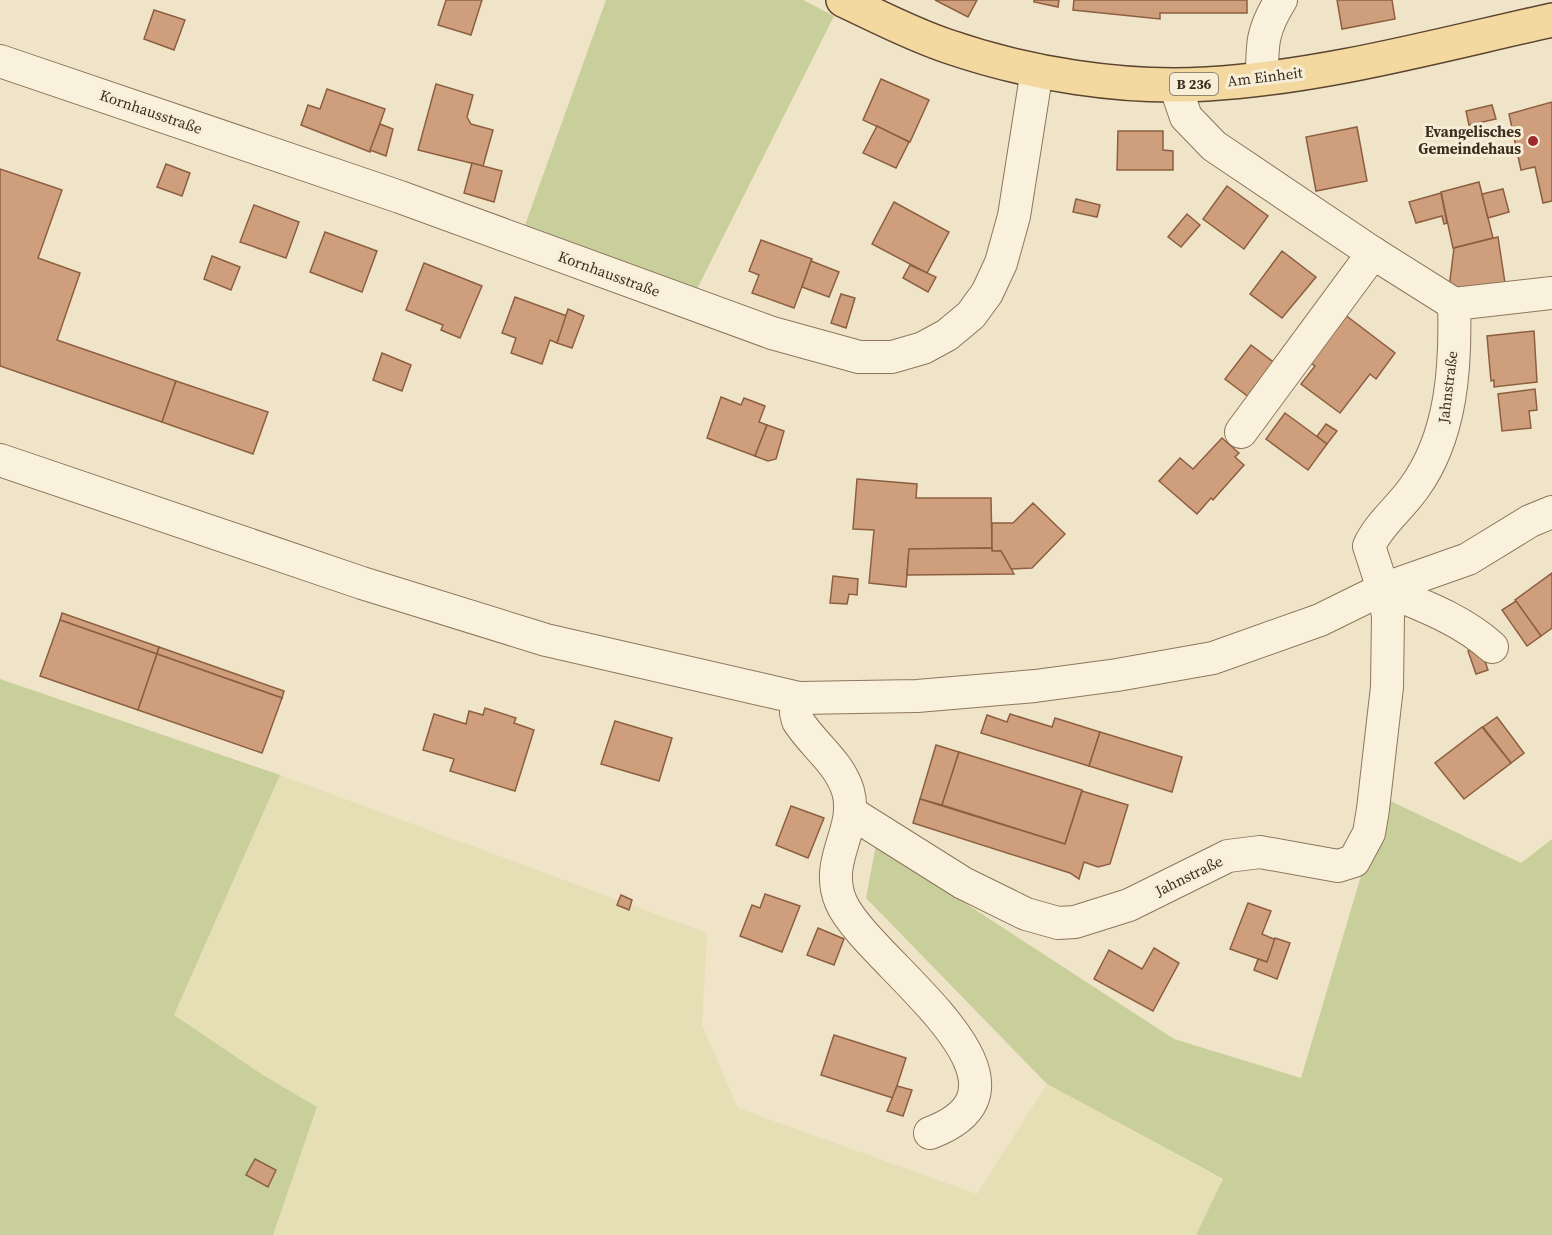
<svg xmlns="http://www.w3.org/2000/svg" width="1552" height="1235" font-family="'Source Serif 4',serif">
	<rect width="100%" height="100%" fill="#f0e4c8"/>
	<path fill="#e6deb5" d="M280 775 707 933 702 1025 738 1108 977 1194 1047 1084 1223 1180 1196 1235H273L317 1107 263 1075 174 1015Z"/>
	<g fill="#c9cf9b">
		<path d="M606 0H803L834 16 697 289 525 225Z"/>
		<path d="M0 679 280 775 174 1015 263 1075 317 1107 273 1235H0Z"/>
		<path d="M1384 798 1521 863 1552 839V1235H1196L1223 1179 1047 1084 866 898 876 845 1174 1039 1301 1078Z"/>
	</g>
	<g fill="#cf9f7d" stroke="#8d5f41" stroke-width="1.5">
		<path d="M446 0H482L471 35 438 25Z"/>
		<path d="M935 0H977L968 17Z"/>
		<path d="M1034 0H1059L1058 7 1034 2Z"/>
		<path d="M1074 0H1247V13H1160V19L1073 10Z"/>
		<path d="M1337 0H1392L1395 19 1342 29Z"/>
		<path d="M154 10 185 20 174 50 144 39Z"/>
		<path d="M881 79 929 100 910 142 863 120Z"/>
		<path d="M436 84 473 95 467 117 471 124 493 130 483 166 418 150Z"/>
		<path d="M327 89 385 109 370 152 301 125 308 105 320 109Z"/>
		<path d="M1552 102V201L1543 203 1535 167 1521 170 1509 114Z"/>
		<path d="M1492 105 1496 119 1469 125 1466 111Z"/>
		<path d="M380 124 393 129 386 156 370 150Z"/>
		<path d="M877 126 909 142 896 168 863 153Z"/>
		<path d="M1357 127 1367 181 1316 191 1306 137Z"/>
		<path d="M1118 131H1163V150L1173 151V170H1117Z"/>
		<path d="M472 163 502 171 494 202 464 193Z"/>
		<path d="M166 164 190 173 182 196 157 187Z"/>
		<path d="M0 169 62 190 38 258 80 273 57 340 176 381 162 422 0 366Z"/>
		<path d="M1479 182 1493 238 1453 248 1441 192Z"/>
		<path d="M1227 186 1268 216 1244 249 1203 219Z"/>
		<path d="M1503 189 1509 212 1488 218 1482 194Z"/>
		<path d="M1441 193 1447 223 1444 224 1442 216 1416 223 1409 202Z"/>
		<path d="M1076 199 1100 205 1097 217 1073 212Z"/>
		<path d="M894 202 949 232 927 273 872 244Z"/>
		<path d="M254 205 299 222 286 258 240 242Z"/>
		<path d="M1187 214 1200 225 1181 247 1168 237Z"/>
		<path d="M325 232 377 251 362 292 310 272Z"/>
		<path d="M1498 237 1505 283 1449 288 1454 248Z"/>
		<path d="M761 240 812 259 794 308 752 293 759 275 749 271Z"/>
		<path d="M1282 251 1316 277 1282 318 1250 294Z"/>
		<path d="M212 256 240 267 231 290 204 279Z"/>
		<path d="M811 261 839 272 829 297 802 287Z"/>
		<path d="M424 263 482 286 460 338 441 330 443 325 406 310Z"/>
		<path d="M910 265 936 277 928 292 903 278Z"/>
		<path d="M841 294 855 298 846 328 831 323Z"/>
		<path d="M515 297 567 316 557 343 550 340 542 364 511 353 516 338 502 333Z"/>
		<path d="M568 309 584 316 572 348 557 343Z"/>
		<path d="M1344 314 1395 353 1376 379 1370 374 1340 413 1301 384 1315 366 1308 361Z"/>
		<path d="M1534 331 1537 382 1494 387V380L1491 381 1487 336Z"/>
		<path d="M1251 345 1276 364 1250 398 1225 379Z"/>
		<path d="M382 353 411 365 402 391 373 380Z"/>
		<path d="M176 381 268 412 253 454 162 422Z"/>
		<path d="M1535 389 1537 410 1529 411 1531 428 1502 431 1498 394Z"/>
		<path d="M721 397 741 405 744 398 765 406 759 422 767 425 755 456 707 438Z"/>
		<path d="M1285 413 1327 444 1308 470 1266 439Z"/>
		<path d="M1326 424 1337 431 1327 444 1317 436Z"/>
		<path d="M767 425 784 431 776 459 768 461 755 456Z"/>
		<path d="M1222 438 1239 453 1235 457 1244 465 1213 500 1211 498 1197 514 1159 481 1180 458 1193 469Z"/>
		<path d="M857 479 917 484 916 498H991L992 548 909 549 906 587 869 583 874 530 853 529Z"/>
		<path d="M1033 503 1065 534 1032 568 1011 569 1001 551H992V523H1013Z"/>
		<path d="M992 548V551H1001L1014 574 907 575 909 549Z"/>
		<path d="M1552 573V628L1541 636 1515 600Z"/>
		<path d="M833 576 858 579 857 595 849 594 847 604 830 603Z"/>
		<path d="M1516 601 1541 636 1527 646 1502 610Z"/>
		<path d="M62 613 159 647 157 654 60 620Z"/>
		<path d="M60 620 157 654 138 710 40 676Z"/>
		<path d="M159 647 284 691 282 698 157 654Z"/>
		<path d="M1480 647 1488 670 1476 674 1468 651Z"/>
		<path d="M157 654 282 698 262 753 138 710Z"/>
		<path d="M485 708 516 718 514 723 534 730 515 791 450 771 454 759 423 750 434 714 466 724 469 711 483 715Z"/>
		<path d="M1010 714 1052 727 1055 718 1100 732 1089 766 981 733 987 715 1007 722Z"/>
		<path d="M1497 717 1524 753 1511 763 1483 727Z"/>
		<path d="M615 721 672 738 659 781 601 764Z"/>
		<path d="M1482 727 1511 763 1464 799 1435 763Z"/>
		<path d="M1100 732 1182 757 1172 792 1089 766Z"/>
		<path d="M936 745 959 752 942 805 920 799Z"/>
		<path d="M959 752 1082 790 1065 844 942 805Z"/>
		<path d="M1082 791 1128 805 1110 864 1098 867 1084 862 1079 879 1070 873 913 823 920 799 1065 844Z"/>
		<path d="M791 806 824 818 808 858 776 845Z"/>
		<path d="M765 894 800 906 782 952 740 936 752 905 760 908Z"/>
		<path d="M621 895 632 900 629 910 617 905Z"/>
		<path d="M1248 903 1271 911 1262 934 1276 940 1267 962 1230 949Z"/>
		<path d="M818 928 844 939 834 965 807 955Z"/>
		<path d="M1275 938 1290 943 1277 979 1254 970 1258 959 1267 962Z"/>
		<path d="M1154 948 1179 963 1153 1011 1094 979 1109 950 1142 969Z"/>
		<path d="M834 1035 906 1058 893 1098 821 1075Z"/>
		<path d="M897 1086 912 1090 903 1116 887 1111Z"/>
		<path d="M255 1159 276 1170 268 1187 246 1175Z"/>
	</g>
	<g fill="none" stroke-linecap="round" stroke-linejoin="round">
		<defs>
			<g id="minor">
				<path d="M0 61 400 197 772 333 859 357H892L923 348 947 335 971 315 987 293 1001 263 1014 216 1037 70"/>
				<path d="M1262 78C1262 44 1262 30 1281 0"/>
				<path d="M1175 85 1186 117 1214 146 1373 253 1454 304 1552 293"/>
				<path d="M1241 432 1373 253"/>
				<path d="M0 460 362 583 546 640 799 698 917 696 1035 686 1117 675 1213 658 1320 620 1383 589 1468 559 1530 521 1552 512"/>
				<path d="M1383 589C1421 605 1461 619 1492 647"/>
				<path d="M799 698 796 713 798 721C814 746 839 762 848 791 859 830 823 860 841 902 865 960 1062 1084 930 1133"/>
				<path d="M850 812 963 883 1026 914 1058 923 1075 922 1129 905 1228 856 1260 852 1338 866 1354 861 1369 833 1373 809 1387 687 1388 616 1383 589 1369 546C1379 524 1400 508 1414 488 1452 436 1456 366 1454 304"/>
			</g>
			<path id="major" d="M843 0C877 16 911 34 947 46 1028 74 1122 89 1207 84 1324 77 1439 45 1552 20"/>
		</defs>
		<use href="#minor" stroke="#8d765c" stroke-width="34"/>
		<use href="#major" stroke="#5b4430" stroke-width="36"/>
		<use href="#minor" stroke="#faf1dc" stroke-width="32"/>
		<use href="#major" stroke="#f3d9a0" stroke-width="33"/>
	</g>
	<circle fill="#9e2a2b" stroke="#f7eed8" stroke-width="2" cx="1533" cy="141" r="6"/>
	<g text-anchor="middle" stroke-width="6" stroke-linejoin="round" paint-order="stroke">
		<rect fill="#f7eed8" stroke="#756857" stroke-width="1.5" x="1170" y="73" width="48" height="22" rx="4.5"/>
		<g font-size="14" font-weight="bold" fill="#3d2e20">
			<text x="1194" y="89">B 236</text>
		</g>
		<g font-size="15" fill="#3d2e20" stroke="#f7eed8">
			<text transform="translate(1265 77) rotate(-7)" y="5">Am Einheit</text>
			<text transform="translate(151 112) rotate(19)" y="5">Kornhausstraße</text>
			<text transform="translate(609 274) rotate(20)" y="5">Kornhausstraße</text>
			<text transform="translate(1448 387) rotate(-83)" y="5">Jahnstraße</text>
			<text transform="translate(1189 876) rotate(-26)" y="5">Jahnstraße</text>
		</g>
		<g font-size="15" font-weight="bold" fill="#3d2e20" stroke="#f7eed8" text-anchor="end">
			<text x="1521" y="137">Evangelisches<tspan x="1521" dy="17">Gemeindehaus</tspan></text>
		</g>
	</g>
</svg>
